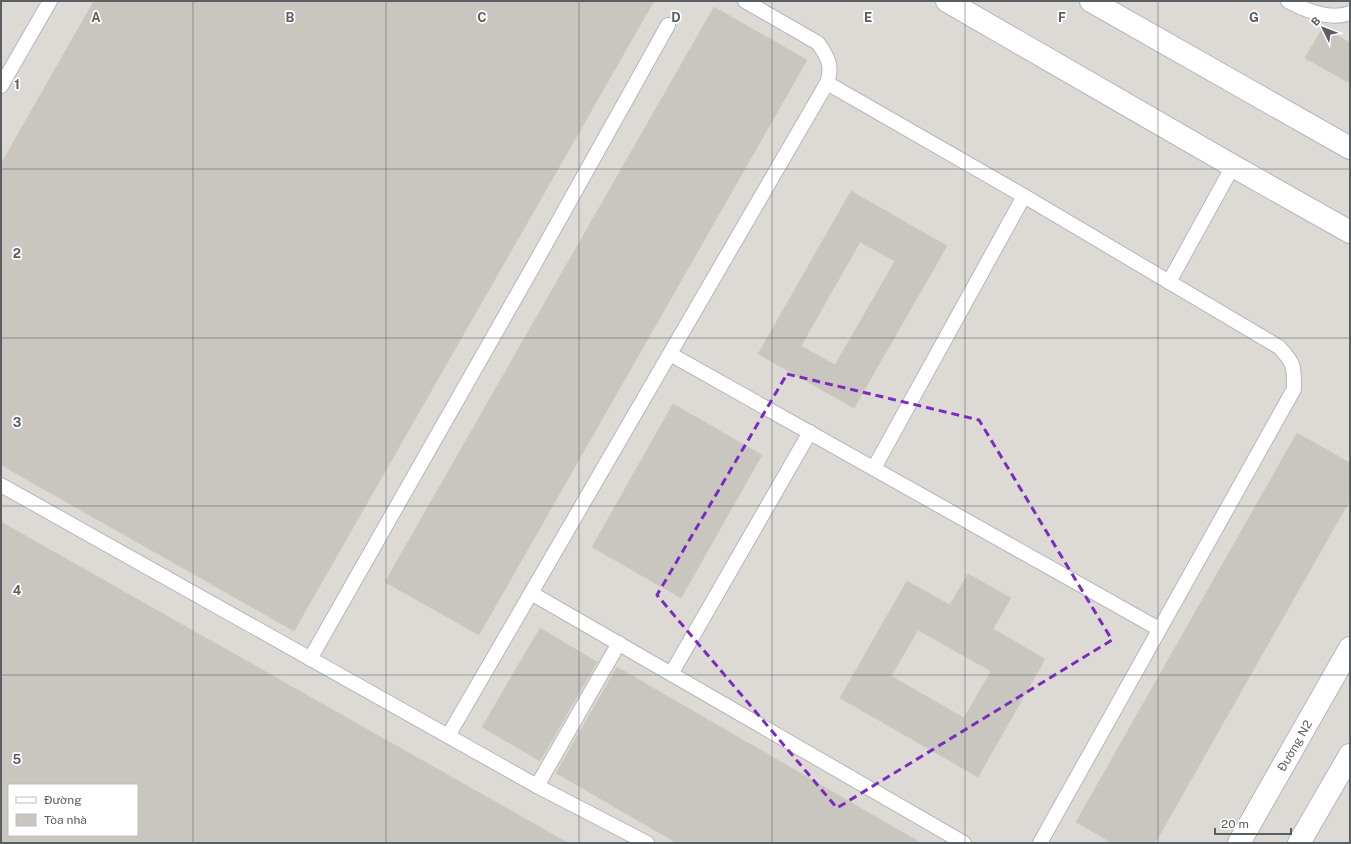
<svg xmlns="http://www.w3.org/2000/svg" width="1351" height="844" font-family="'Public Sans',sans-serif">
	<rect width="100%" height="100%" fill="#ece8e0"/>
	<path fill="#dddad5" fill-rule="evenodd" d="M1 1H1350V843H1ZM9 785H137V835H9Z"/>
	<g fill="#c9c5bf" stroke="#d1c9be" fill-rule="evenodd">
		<path d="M94 1H654L294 631 1 465V164Z"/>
		<path d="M714 7 807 60 479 635 385 582Z"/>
		<path d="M1323 27 1350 43V83L1305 58Z"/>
		<path d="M851 191 947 246 854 408 758 354ZM860 242 895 261 835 365 801 346Z"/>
		<path d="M673 404 762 455 681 598 592 547Z"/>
		<path d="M1297 433 1350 463V500L1155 843H1112L1076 822Z"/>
		<path d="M1 522 568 843H1ZM9 785H137V835H9Z"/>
		<path d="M968 574 1011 598 993 629 1045 659 978 777 840 698 907 581 950 605ZM918 630 991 671 964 718 891 676Z"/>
		<path d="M540 628 597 662 540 761 482 727Z"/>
		<path d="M617 667 921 843H677L556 773Z"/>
	</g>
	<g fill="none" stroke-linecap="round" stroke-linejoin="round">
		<defs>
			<g id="service">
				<path d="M1288 1C1305 10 1330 21 1350 13"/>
				<path d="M827 83 1024 196 1279 347C1295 364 1294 367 1294 389L1040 843"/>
				<path d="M1 86 50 1"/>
				<path d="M1169 282 1233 166"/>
				<path d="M670 354 1159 629"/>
				<path d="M874 468 1024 196"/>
				<path d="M1 485 537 786 647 843"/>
				<path d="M531 593 964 843"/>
				<path d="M310 659 534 265 668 25"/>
				<path d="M671 674 810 432"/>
				<path d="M448 736 827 83C833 67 828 57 818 43L745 1"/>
				<path d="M537 786 619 643"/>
			</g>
			<g id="minor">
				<path d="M947 1 1233 166 1350 232"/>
				<path d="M1091 1 1350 148"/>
				<path d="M1239 843 1350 648"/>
				<path d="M1299 843 1350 755"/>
			</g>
		</defs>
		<use href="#service" stroke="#b3b7bb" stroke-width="16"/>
		<use href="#minor" stroke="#b3b7bb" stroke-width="24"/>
		<use href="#service" stroke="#fff" stroke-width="14"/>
		<use href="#minor" stroke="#fff" stroke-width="22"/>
	</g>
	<path fill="none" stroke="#7b2cbf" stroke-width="3" stroke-dasharray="8 5" stroke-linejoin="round" d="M787 374 979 420 1112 640 837 808 657 595Z"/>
	<path fill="none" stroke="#595e62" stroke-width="1" stroke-opacity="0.55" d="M193 1V843M386 1V843M579 1V843M772 1V843M965 1V843M1158 1V843M1 169H1350M1 338H1350M1 506H1350M1 675H1350"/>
	<g text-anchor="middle" stroke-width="3.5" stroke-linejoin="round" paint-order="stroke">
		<g font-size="12" fill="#595e62" stroke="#fff">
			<text transform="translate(1295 746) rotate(-60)" y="4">Đường N2</text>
		</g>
	</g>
	<g font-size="13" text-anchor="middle" font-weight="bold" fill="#595e62" stroke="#fff" stroke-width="3.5" stroke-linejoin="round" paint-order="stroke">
		<text x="96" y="22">A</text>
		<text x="290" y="22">B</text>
		<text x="482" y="22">C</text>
		<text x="676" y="22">D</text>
		<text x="868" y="22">E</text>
		<text x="1062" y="22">F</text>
		<text x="1254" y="22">G</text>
		<text x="17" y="89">1</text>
		<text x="17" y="258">2</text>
		<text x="17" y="427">3</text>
		<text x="17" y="595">4</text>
		<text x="17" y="764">5</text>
	</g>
	<rect width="1351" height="844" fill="none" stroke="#595e62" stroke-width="4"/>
	<rect x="8" y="784" width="130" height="52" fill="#ffffff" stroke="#bdbfc0"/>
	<rect x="16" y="797" width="20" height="6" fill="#ffffff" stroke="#bdbfc0"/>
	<text x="44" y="804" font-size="12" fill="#595e62">Đường</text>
	<rect x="16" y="814" width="20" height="12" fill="#c9c5bf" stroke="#bdbfc0"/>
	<text x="44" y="824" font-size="12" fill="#595e62">Tòa nhà</text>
	<g transform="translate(1323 28) rotate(313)" stroke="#ffffff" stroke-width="3" paint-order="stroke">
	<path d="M0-3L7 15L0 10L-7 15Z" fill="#595e62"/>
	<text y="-6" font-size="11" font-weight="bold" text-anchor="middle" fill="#595e62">B</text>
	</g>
	<path d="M1215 828v6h76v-6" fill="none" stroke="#595e62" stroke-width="2"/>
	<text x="1221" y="828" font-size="12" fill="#595e62" stroke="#ffffff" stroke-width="3" paint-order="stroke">20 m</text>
</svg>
